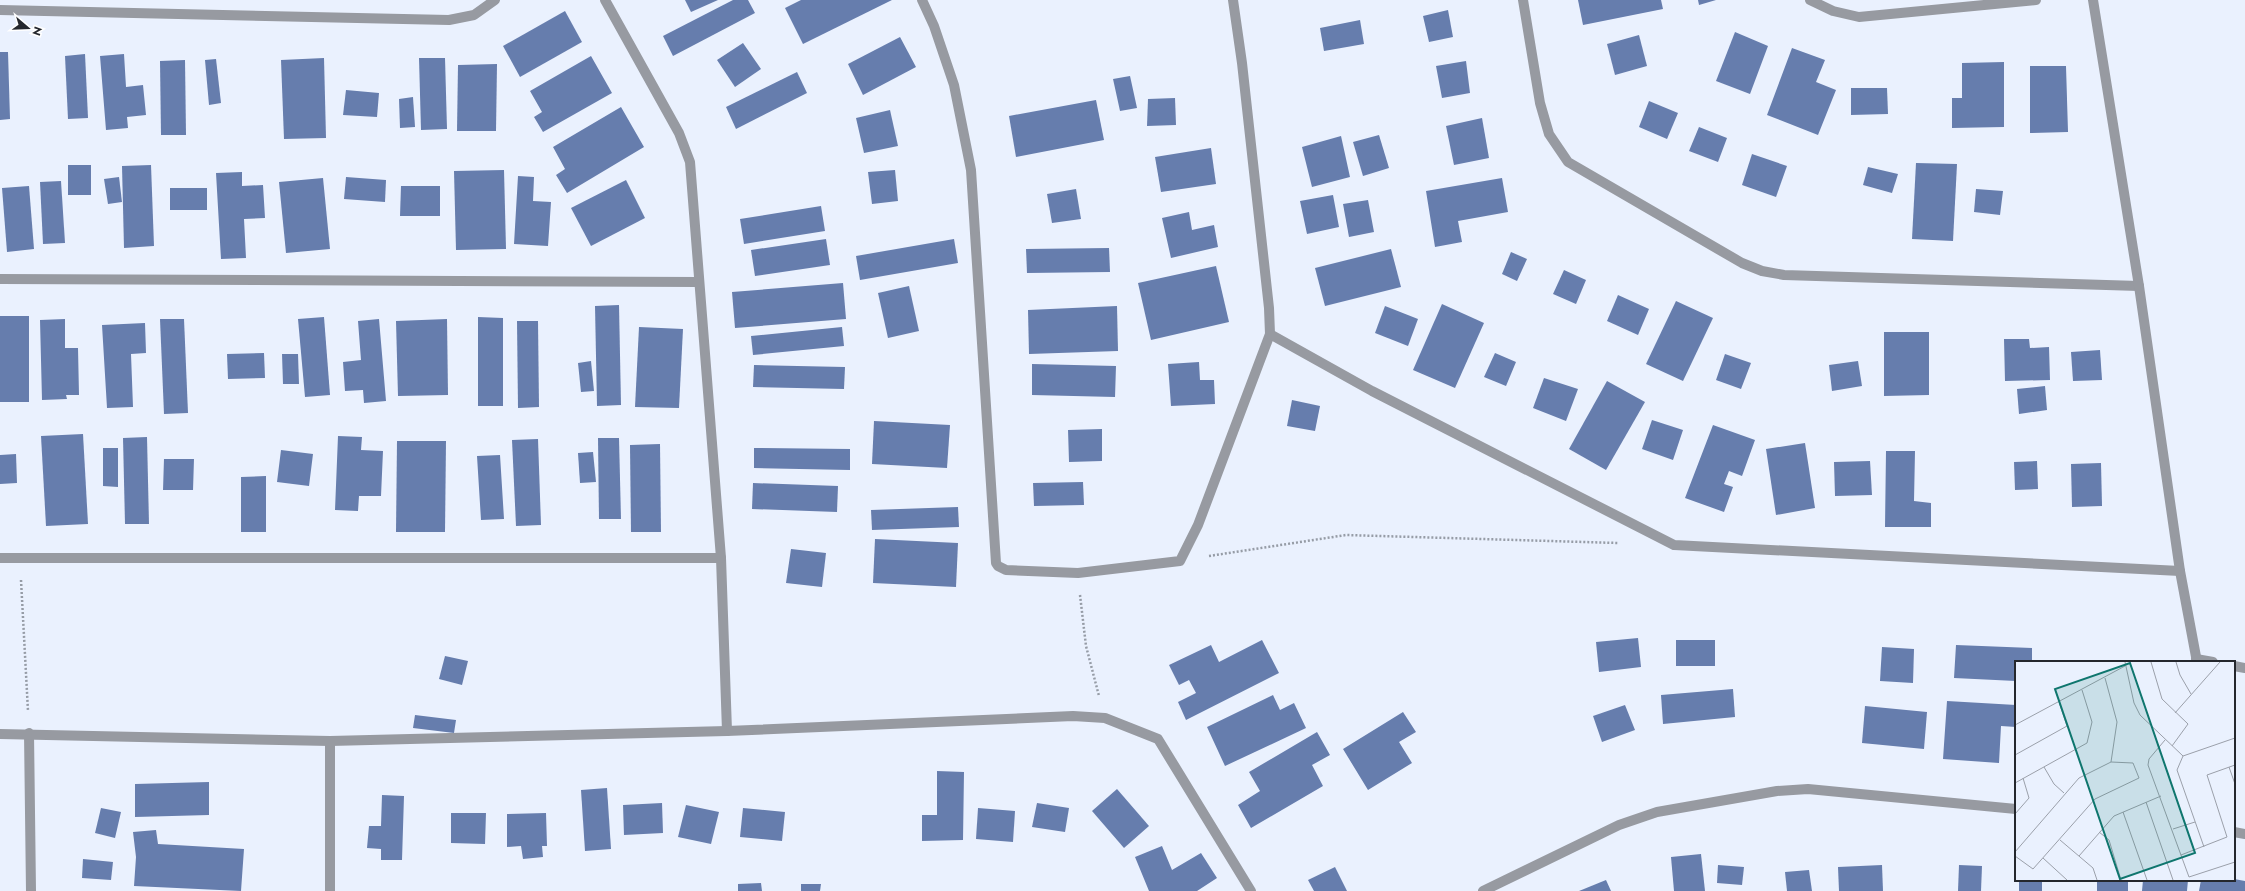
<svg xmlns="http://www.w3.org/2000/svg" width="2245" height="891" font-family="Jost,sans-serif">
	<rect width="100%" height="100%" fill="#eaf1fe"/>
	<g fill="#667dad">
		<path d="M685 0H718L691 12Z"/>
		<path d="M733 0H748L755 13 673 56 663 36Z"/>
		<path d="M801 0H892L803 44 785 8Z"/>
		<path d="M1578 0H1661L1663 9 1583 25Z"/>
		<path d="M1698 0H1716L1699 5Z"/>
		<path d="M1448 10 1453 37 1429 42 1423 16Z"/>
		<path d="M565 11 582 42 520 77 503 46Z"/>
		<path d="M1360 20 1364 44 1324 51 1320 28Z"/>
		<path d="M1735 32 1768 46 1750 94 1716 81Z"/>
		<path d="M1639 35 1647 66 1615 75 1607 44Z"/>
		<path d="M900 37 916 67 863 95 848 64Z"/>
		<path d="M743 43 761 69 735 87 717 60Z"/>
		<path d="M1792 48 1825 60 1816 82 1836 90 1818 135 1767 115Z"/>
		<path d="M0 52H8L10 119 0 120Z"/>
		<path d="M85 54 88 118 68 119 65 56Z"/>
		<path d="M124 54 126 87 143 85 146 115 127 117 128 128 106 130 100 56Z"/>
		<path d="M591 56 612 93 543 132 534 117 542 112 530 91Z"/>
		<path d="M324 58 326 138 284 139 281 60Z"/>
		<path d="M419 58H445L447 129 421 130Z"/>
		<path d="M216 59 221 103 209 105 205 60Z"/>
		<path d="M185 60 186 135H161L160 61Z"/>
		<path d="M1466 61 1470 93 1442 98 1436 66Z"/>
		<path d="M2004 62V127L1952 128V98H1962V63Z"/>
		<path d="M497 64 496 131H457L458 65Z"/>
		<path d="M2030 66H2066L2068 132 2030 133Z"/>
		<path d="M797 72 807 93 736 129 726 107Z"/>
		<path d="M1130 76 1137 108 1120 111 1113 79Z"/>
		<path d="M1851 88H1887L1888 114 1851 115Z"/>
		<path d="M346 90 379 93 377 117 343 115Z"/>
		<path d="M413 97 415 127 400 128 399 99Z"/>
		<path d="M1175 98 1176 125 1147 126 1148 99Z"/>
		<path d="M1096 100 1104 140 1016 157 1009 116Z"/>
		<path d="M1649 101 1678 113 1667 139 1639 127Z"/>
		<path d="M621 107 644 147 567 193 556 175 565 169 553 147Z"/>
		<path d="M890 110 898 146 864 153 856 118Z"/>
		<path d="M1482 118 1489 158 1454 165 1446 126Z"/>
		<path d="M1699 127 1727 138 1718 162 1689 151Z"/>
		<path d="M1379 135 1389 168 1363 176 1353 142Z"/>
		<path d="M1341 136 1350 177 1312 187 1302 147Z"/>
		<path d="M1211 148 1216 184 1161 192 1155 157Z"/>
		<path d="M1752 154 1787 166 1776 197 1742 185Z"/>
		<path d="M1916 163 1957 164 1953 241 1912 239Z"/>
		<rect x="68" y="165" width="23" height="30"/>
		<path d="M151 165 154 246 124 248 122 166Z"/>
		<path d="M1868 167 1898 174 1892 193 1863 185Z"/>
		<path d="M504 170 506 249 456 250 454 171Z"/>
		<path d="M895 170 898 201 872 204 868 172Z"/>
		<path d="M242 172V186L263 185 265 218 244 219 246 258 221 259 216 173Z"/>
		<path d="M518 176 534 177 533 201 551 202 548 246 514 244Z"/>
		<path d="M119 177 122 202 108 204 104 179Z"/>
		<path d="M346 177 386 180 385 202 344 199Z"/>
		<path d="M323 178 330 249 286 253 279 182Z"/>
		<path d="M1502 178 1508 212 1458 221 1462 242 1435 247 1426 191Z"/>
		<path d="M626 180 645 218 591 246 571 208Z"/>
		<path d="M61 181 65 243 43 244 40 182Z"/>
		<path d="M29 186 34 249 7 252 2 188Z"/>
		<path d="M401 186H440V216H400Z"/>
		<rect x="170" y="188" width="37" height="22"/>
		<path d="M1076 189 1081 219 1052 223 1047 194Z"/>
		<path d="M1976 189 2003 191 2000 215 1974 212Z"/>
		<path d="M1333 195 1339 227 1307 234 1300 201Z"/>
		<path d="M1368 200 1374 232 1349 237 1343 204Z"/>
		<path d="M821 206 825 231 744 244 740 219Z"/>
		<path d="M1189 212 1192 230 1214 225 1218 247 1171 258 1162 218Z"/>
		<path d="M826 239 830 265 755 276 751 250Z"/>
		<path d="M954 239 958 263 860 280 856 256Z"/>
		<path d="M1109 248 1110 272 1027 273 1026 249Z"/>
		<path d="M1391 249 1401 287 1325 306 1315 268Z"/>
		<path d="M1511 252 1527 259 1517 281 1502 274Z"/>
		<path d="M1216 266 1229 322 1151 340 1138 283Z"/>
		<path d="M1564 270 1586 280 1576 304 1553 294Z"/>
		<path d="M843 283 846 319 735 328 732 292Z"/>
		<path d="M909 286 919 331 888 338 878 293Z"/>
		<path d="M1618 295 1649 309 1638 335 1607 321Z"/>
		<path d="M1676 301 1713 318 1683 381 1646 364Z"/>
		<path d="M1442 304 1484 323 1455 388 1413 370Z"/>
		<path d="M619 305 621 405 597 406 595 306Z"/>
		<path d="M1117 306 1118 351 1029 354 1028 310Z"/>
		<path d="M1385 306 1418 319 1408 346 1375 333Z"/>
		<rect x="0" y="316" width="29" height="86"/>
		<path d="M324 317 330 395 305 397 298 319Z"/>
		<path d="M478 317 503 318V406H478Z"/>
		<path d="M65 319V348H78L79 395H66L67 399 42 400 40 320Z"/>
		<path d="M160 319H184L188 413 164 414Z"/>
		<path d="M379 319 386 401 364 403 363 390 345 391 343 362 361 360 358 321Z"/>
		<path d="M447 319 448 395 398 396 396 321Z"/>
		<path d="M517 321H538L539 407 518 408Z"/>
		<path d="M145 323 146 353 131 354 133 407 107 408 102 325Z"/>
		<path d="M639 327 683 329 679 408 635 407Z"/>
		<path d="M842 327 844 346 753 355 751 336Z"/>
		<path d="M1884 332H1929V395L1884 396Z"/>
		<path d="M2004 339H2029L2030 348 2049 347 2050 380 2005 381Z"/>
		<path d="M2100 350 2102 380 2073 381 2071 352Z"/>
		<path d="M264 353 265 378 228 379 227 354Z"/>
		<path d="M1495 353 1516 362 1506 386 1484 377Z"/>
		<path d="M282 354H298L299 384H283Z"/>
		<path d="M1725 354 1751 363 1741 389 1716 380Z"/>
		<path d="M591 361 594 391 581 392 578 363Z"/>
		<path d="M1858 361 1862 386 1832 391 1829 365Z"/>
		<path d="M1199 362 1200 380H1214L1215 404 1171 406 1168 364Z"/>
		<path d="M1032 364 1116 366 1115 397 1032 395Z"/>
		<path d="M754 365 845 367 844 389 753 387Z"/>
		<path d="M1544 378 1578 389 1566 421 1533 408Z"/>
		<path d="M1607 381 1645 402 1606 470 1569 449Z"/>
		<path d="M2045 386 2047 410 2019 414 2017 389Z"/>
		<path d="M1292 400 1320 406 1315 431 1287 426Z"/>
		<path d="M1652 420 1683 430 1673 460 1642 449Z"/>
		<path d="M874 421 950 425 947 468 872 464Z"/>
		<path d="M1713 425 1755 440 1742 476 1729 471 1724 484 1733 487 1724 512 1685 498Z"/>
		<path d="M1102 429V461L1069 462 1068 430Z"/>
		<path d="M83 434 88 524 46 526 41 436Z"/>
		<path d="M338 436 362 437 361 450 383 451 381 496H359L358 511 335 510Z"/>
		<path d="M147 437 149 524H125L123 438Z"/>
		<path d="M598 438H619L621 519H599Z"/>
		<path d="M538 439 541 525 516 526 512 440Z"/>
		<path d="M397 441H446L445 532H396Z"/>
		<path d="M1805 443 1815 508 1776 515 1766 449Z"/>
		<path d="M660 444 661 532H631L630 445Z"/>
		<path d="M103 448H118V487L103 486Z"/>
		<path d="M754 448 850 449V470L754 468Z"/>
		<path d="M281 450 313 454 309 486 277 482Z"/>
		<path d="M1886 451H1915L1914 501 1931 503V527H1885Z"/>
		<path d="M593 452 596 482 580 483 578 453Z"/>
		<path d="M16 454 17 483 0 484V455Z"/>
		<path d="M500 455 504 519 481 520 477 456Z"/>
		<path d="M164 459H194L193 490H163Z"/>
		<path d="M1870 461 1872 495 1835 496 1834 462Z"/>
		<path d="M2037 461 2038 489 2015 490 2014 462Z"/>
		<path d="M2101 463 2102 506 2072 507 2071 464Z"/>
		<path d="M266 476V532H241V477Z"/>
		<path d="M1083 482 1084 505 1034 506 1033 483Z"/>
		<path d="M753 483 838 486 837 512 752 509Z"/>
		<path d="M958 507 959 527 872 530 871 510Z"/>
		<path d="M875 539 958 543 956 587 873 583Z"/>
		<path d="M791 549 826 553 822 587 786 583Z"/>
		<path d="M1638 638 1641 667 1599 672 1596 642Z"/>
		<path d="M1262 640 1279 673 1186 720 1178 702 1196 693 1189 680 1179 685 1169 665 1211 645 1219 662Z"/>
		<rect x="1676" y="640" width="39" height="26"/>
		<path d="M1956 645 2032 648V662H2016V681L1954 678Z"/>
		<path d="M1882 647 1914 649 1913 683 1880 681Z"/>
		<path d="M445 656 468 661 462 685 439 679Z"/>
		<path d="M1733 689 1735 717 1663 724 1661 695Z"/>
		<path d="M1273 695 1280 710 1294 703 1306 728 1225 766 1207 727Z"/>
		<path d="M1947 701 2016 705V727L2001 726 1999 763 1943 759Z"/>
		<path d="M1625 705 1635 730 1602 742 1593 716Z"/>
		<path d="M1865 706 1927 712 1924 749 1862 743Z"/>
		<path d="M1403 712 1416 732 1399 742 1412 763 1368 790 1343 749Z"/>
		<path d="M415 715 456 720 454 733 413 728Z"/>
		<path d="M1317 732 1330 755 1312 765 1323 786 1251 828 1238 805 1260 791 1249 772Z"/>
		<path d="M937 771 964 772 963 840 922 841V815H937Z"/>
		<path d="M209 782V815L135 817V784Z"/>
		<path d="M607 788 611 849 585 851 581 790Z"/>
		<path d="M1117 789 1149 826 1124 848 1092 811Z"/>
		<path d="M382 795 404 796 402 860H381V849L367 848 369 826H381Z"/>
		<path d="M662 803 663 833 624 835 623 805Z"/>
		<path d="M1037 803 1069 808 1065 832 1032 827Z"/>
		<path d="M686 805 719 812 711 844 678 837Z"/>
		<path d="M101 808 121 812 115 838 95 833Z"/>
		<path d="M743 808 785 812 782 841 740 837Z"/>
		<path d="M978 808 1015 811 1013 842 976 839Z"/>
		<path d="M451 813H486L485 844 451 843Z"/>
		<path d="M546 813 547 846H542L543 857 523 859 521 846 507 847V814Z"/>
		<path d="M156 830 158 844 244 849 241 891 134 886 136 857 133 832Z"/>
		<path d="M1162 846 1172 870 1201 853 1217 878 1197 891H1149L1135 857Z"/>
		<path d="M1701 854 1705 891H1674L1671 857Z"/>
		<path d="M83 859 113 862 111 880 82 878Z"/>
		<path d="M1718 865 1744 867 1742 885 1717 883Z"/>
		<path d="M1882 865 1883 891H1839L1838 867Z"/>
		<path d="M1959 865 1982 866 1981 891H1958Z"/>
		<path d="M1335 867 1347 891H1314L1308 880Z"/>
		<path d="M1809 870 1812 891H1787L1785 872Z"/>
		<path d="M2234 879 2245 881V891H2199L2201 880Z"/>
		<path d="M1606 880 1611 891H1579Z"/>
		<rect x="2019" y="880" width="23" height="11"/>
		<rect x="2097" y="880" width="31" height="11"/>
		<path d="M2143 880H2188L2187 891H2142Z"/>
		<path d="M761 883 762 891H738V884Z"/>
		<path d="M801 884H821L820 891H801Z"/>
	</g>
	<g fill="none" stroke-linecap="round" stroke-linejoin="round">
		<g stroke="#969ca6" stroke-width="2.5" stroke-dasharray="2 2" stroke-linecap="butt">
			<path d="M1209 556 1346 535 1618 543"/>
			<path d="M21 580 28 711"/>
			<path d="M1080 595 1086 646 1099 696"/>
		</g>
		<g stroke="#979aa1" stroke-width="10">
			<path d="M2196 659 2213 662"/>
			<path d="M2234 666 2245 668"/>
		</g>
		<g stroke="#979aa1" stroke-width="10">
			<path d="M605 0 679 133 690 162 721 558 727 731"/>
			<path d="M922 0 934 26 954 85 971 170 996 563 998 566 1006 570 1078 573 1180 561 1198 525 1270 334 1269 308 1242 63 1233 0"/>
			<path d="M1523 0 1540 103 1549 134 1568 162 1742 263 1762 271 1784 275 2139 286"/>
			<path d="M1810 0 1833 11 1859 17 2036 0"/>
			<path d="M2093 0 2139 286 2180 571 2197 662"/>
			<path d="M0 10 449 20 474 15 495 0"/>
			<path d="M0 279 699 282"/>
			<path d="M1270 334 1372 391 1674 545 2180 571"/>
			<path d="M0 558H721"/>
			<path d="M29 733 31 891"/>
			<path d="M0 734 330 741 727 731 1073 716 1105 718 1158 739 1251 891"/>
			<path d="M330 741V891"/>
			<path d="M2234 832 2245 834"/>
			<path d="M1483 891 1619 825 1657 812 1777 791 1808 789 2016 809"/>
		</g>
	</g>
	<g transform="translate(2015 661)">
		<rect width="220" height="220" fill="#eaf1fe"/>
		<path fill="none" stroke="#9ba0aa" stroke-width="1" d="M110 1 119 42 125 54 168 95 220 77M136 1 147 38 173 63 157 85M161 1 165 14 176 33M90 17 102 61 96 101M160 52 205 1M0 64 110 5M150 79 134 98 133 104 174 216 220 201M0 94 52 65 44 41M168 95 162 109 189 186M29 106 39 123 49 132M214 106 220 123M0 122 72 82 77 61 67 29M131 141 158 219M108 151 132 219M0 153 14 137 8 117M158 168 180 161M84 171 94 179 106 219M45 179 78 207 82 219M0 191 64 117 96 101 118 102 124 117 80 138 18 208 0 195M166 194 212 176 192 114 220 104M64 195 99 155 146 135M28 197 52 219"/>
		<path fill="#0f766e" fill-opacity="0.15" stroke="#0f766e" stroke-width="2" d="M115 2 180 192 105 218 40 28Z"/>
		<rect width="220" height="220" fill="none" stroke="#24272d" stroke-width="2"/>
	</g>
	<g transform="translate(28 28) rotate(109)" stroke="#ffffff" stroke-width="3" paint-order="stroke">
	<path d="M0-3L7 15L0 10L-7 15Z" fill="#24272d"/>
	<text y="-6" font-size="11" font-weight="bold" text-anchor="middle" fill="#24272d">N</text>
	</g>
</svg>
